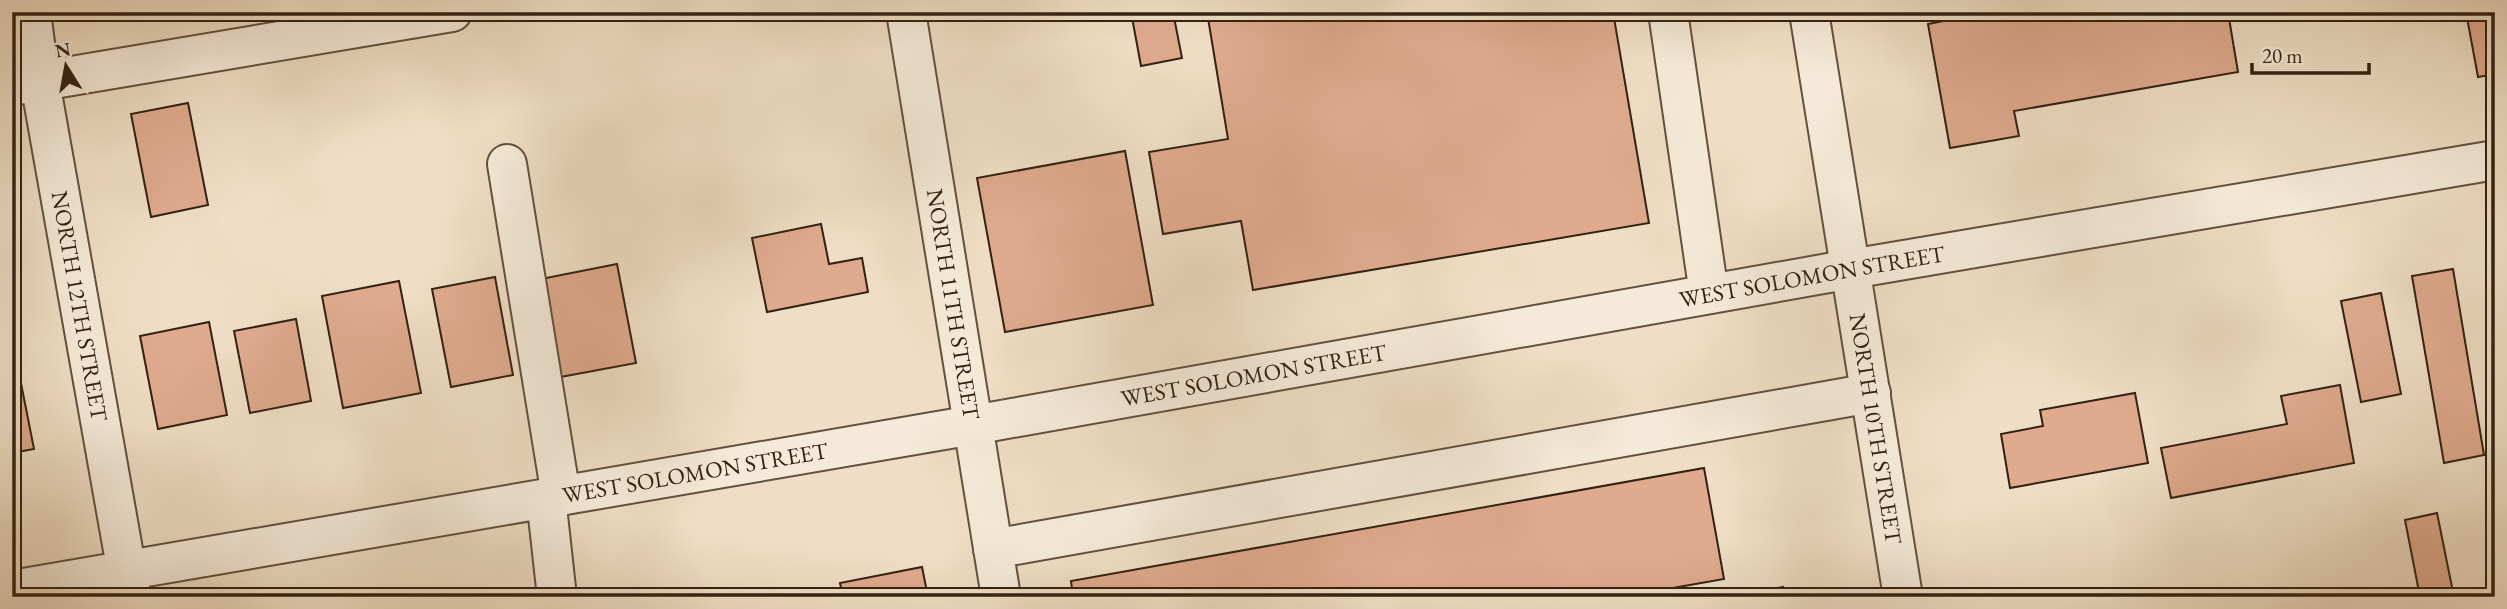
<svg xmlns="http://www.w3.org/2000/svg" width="2507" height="609" font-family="'EB Garamond',serif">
	<rect width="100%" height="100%" fill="#efdec5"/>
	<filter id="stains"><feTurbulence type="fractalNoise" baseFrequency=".00286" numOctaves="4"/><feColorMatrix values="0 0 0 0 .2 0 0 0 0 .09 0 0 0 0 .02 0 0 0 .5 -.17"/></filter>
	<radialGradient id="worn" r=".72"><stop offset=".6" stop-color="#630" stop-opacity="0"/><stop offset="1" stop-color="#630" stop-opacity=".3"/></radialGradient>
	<g fill="#dfaa8e" stroke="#332212" stroke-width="2">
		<path d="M1131 12H1173L1182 58 1141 66Z"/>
		<path d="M1207 12H1613L1649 223 1253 290 1241 221 1163 234 1149 152 1228 139Z"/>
		<path d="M1953 12H2228L2238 72 2014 111 2019 136 1950 148 1928 24 1954 19Z"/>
		<path d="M2466 12H2495V74L2478 77Z"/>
		<path d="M188 103 208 205 151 217 131 114Z"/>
		<path d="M1125 151 1153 305 1005 332 977 178Z"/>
		<path d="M821 224 829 264 862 258 868 292 767 312 752 238Z"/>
		<path d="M617 264 636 363 555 378 536 280Z"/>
		<path d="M2453 269 2484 455 2444 463 2412 276Z"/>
		<path d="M495 277 513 375 451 387 432 289Z"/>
		<path d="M399 281 421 393 343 408 322 296Z"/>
		<path d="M2381 293 2401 394 2361 402 2341 301Z"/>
		<path d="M296 319 311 401 250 413 234 331Z"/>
		<path d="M209 322 227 415 158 429 140 336Z"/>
		<path d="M12 353H15L34 449 12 453Z"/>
		<path d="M2340 385 2354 463 2171 498 2161 448 2287 424 2281 396Z"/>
		<path d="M2135 393 2148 463 2010 488 2001 434 2043 426 2040 410Z"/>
		<path d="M1704 468 1724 579 1622 597H1073L1071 581Z"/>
		<path d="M2437 513 2454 597H2420L2405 520Z"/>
		<path d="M922 567 928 597H843L840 583Z"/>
		<path d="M1783 587 1785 597H1733Z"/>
	</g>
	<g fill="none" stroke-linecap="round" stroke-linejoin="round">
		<defs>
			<g id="minor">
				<path id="s1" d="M31 12 40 82 131 595"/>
				<path id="s2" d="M906 12 1001 597"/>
				<path d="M1668 12 1709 294"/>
				<path id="s3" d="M1809 12 1903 597"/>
				<path d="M12 86 452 12"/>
				<path d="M507 164 561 496"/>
				<path d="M546 498 557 597"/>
				<path d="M993 549 1871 393"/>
				<path id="s4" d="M12 590 973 425 1851 269 2495 160"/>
			</g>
		</defs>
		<use href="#minor" stroke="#62513f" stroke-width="42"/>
		<use href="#minor" stroke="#f5ead9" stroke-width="38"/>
	</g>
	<g text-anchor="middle" stroke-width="5" stroke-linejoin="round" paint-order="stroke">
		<g font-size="23" fill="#332212" stroke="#f5ead9">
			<text dy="8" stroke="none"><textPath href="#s4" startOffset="1827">WEST SOLOMON STREET</textPath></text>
			<text dy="8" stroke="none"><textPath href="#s1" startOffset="298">NORTH 12TH STREET</textPath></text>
			<text dy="8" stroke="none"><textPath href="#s2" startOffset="296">NORTH 11TH STREET</textPath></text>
			<text dy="8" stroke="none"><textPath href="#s4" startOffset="1260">WEST SOLOMON STREET</textPath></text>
			<text dy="8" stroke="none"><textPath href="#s3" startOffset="422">NORTH 10TH STREET</textPath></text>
			<text dy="8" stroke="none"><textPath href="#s4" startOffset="693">WEST SOLOMON STREET</textPath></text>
		</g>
	</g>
	<rect width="2507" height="609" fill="none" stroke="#efdec5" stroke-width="42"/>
	<rect x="14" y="14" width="2479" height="581" fill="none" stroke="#332212" stroke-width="3.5"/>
	<rect x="21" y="21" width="2465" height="567" fill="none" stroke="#332212" stroke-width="2"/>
	<g transform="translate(66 66) rotate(349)" stroke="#f5ead9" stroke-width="5" paint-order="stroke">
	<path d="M0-5L12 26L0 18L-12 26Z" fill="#332212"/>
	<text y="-10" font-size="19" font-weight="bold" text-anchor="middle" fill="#332212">N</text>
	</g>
	<path d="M2252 63v10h117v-10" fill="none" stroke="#332212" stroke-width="3.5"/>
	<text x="2262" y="63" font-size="21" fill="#332212" stroke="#f5ead9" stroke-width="5" paint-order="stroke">20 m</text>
	<rect width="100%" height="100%" filter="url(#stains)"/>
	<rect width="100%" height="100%" fill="url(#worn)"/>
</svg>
